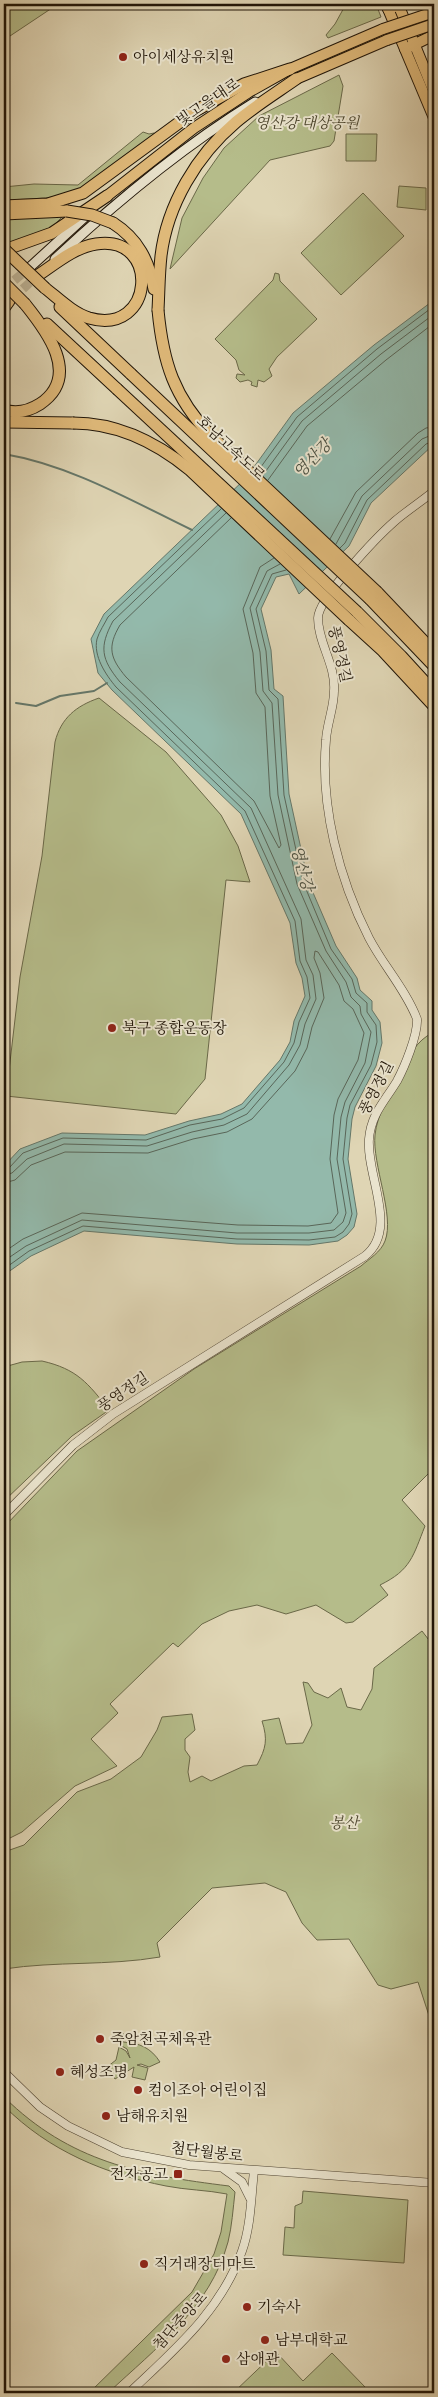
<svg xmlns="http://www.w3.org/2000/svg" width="438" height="2397" font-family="'IM FELL Great Primer','Noto Serif KR',serif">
	<rect width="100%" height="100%" fill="#dfd5b4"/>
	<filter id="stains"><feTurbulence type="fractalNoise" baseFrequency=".004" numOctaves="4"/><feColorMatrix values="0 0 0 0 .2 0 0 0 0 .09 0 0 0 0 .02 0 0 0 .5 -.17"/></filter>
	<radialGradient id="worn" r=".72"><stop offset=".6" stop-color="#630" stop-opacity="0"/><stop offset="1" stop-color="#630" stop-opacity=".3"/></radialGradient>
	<g fill="#b5bc8a" stroke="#6a6848">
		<path d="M4 4H58L4 40Z"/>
		<path d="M346 4H376L381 17 328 38 326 35 335 24Z"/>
		<path d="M339 75 343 86 334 141 330 146 270 160 170 269 182 218 203 178 224 148 259 116Z"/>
		<path d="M143 132 149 134 154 133 157 135C134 152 95 187 70 194 48 199 26 199 4 200V187L34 184 78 185Z"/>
		<path d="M346 134H377L376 161H346Z"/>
		<path d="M399 186 426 188V210L397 207Z"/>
		<path d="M363 193 404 236 341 295 301 253Z"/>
		<path d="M64 215 52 227 9 245 4 240V218Z"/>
		<path d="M275 273 279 274 280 281 317 319 277 357 269 369 272 376 264 382 258 380 257 387 251 385 252 382 248 380 240 382 236 378 237 374 245 375 239 370 236 360 215 339 273 280Z"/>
		<path d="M99 698 166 752 221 815 238 846 250 882 226 880 205 1079 176 1114 6 1096 20 977 42 856 55 742C61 718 76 706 99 698Z"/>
		<path d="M434 1032V1468L402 1500 425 1526C413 1556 411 1570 380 1585L388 1595 353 1622 346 1623 316 1605 286 1614 257 1605 229 1611 202 1624 178 1647 173 1643 110 1704 118 1713 91 1739 117 1766 75 1786 22 1832 4 1841V1527L77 1451 194 1369 361 1266C369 1259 381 1252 385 1241 395 1216 372 1164 375 1135 377 1114 390 1095 399 1076 409 1057 415 1041 434 1032Z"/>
		<path d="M42 1361C77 1369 88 1383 109 1410L72 1436 4 1501V1367L22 1362Z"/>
		<path d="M422 1631 432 1644 434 1642V2031L418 1982 391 1989 378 1985 349 1939 317 1940 302 1923 286 1892 265 1883 212 1888 157 1943 160 1957C108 1966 56 1961 4 1969V1852L24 1845 77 1792 111 1779 141 1757 157 1730 162 1717 192 1714 195 1730 185 1739V1750L190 1757 188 1772 190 1782 202 1776 211 1781 244 1766 257 1765C266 1748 268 1740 262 1721L279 1718 286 1744 303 1743 312 1725 303 1682 308 1683 314 1692 328 1698 341 1688 347 1707 361 1710 372 1689 374 1668Z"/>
		<path d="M122 2033 125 2035 123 2042C140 2043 151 2048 160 2062L149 2067 141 2064 137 2065 148 2068 145 2080 132 2077 134 2067 115 2079 107 2067 116 2060 119 2047 126 2051 130 2058 127 2049 120 2045Z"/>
		<path d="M4 2097C70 2162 140 2175 229 2186L235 2192C233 2209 232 2226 228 2242 210 2308 156 2348 108 2393H89L192 2292 214 2254 221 2232 227 2194C207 2190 186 2190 166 2186 105 2174 49 2151 4 2106Z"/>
		<path d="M303 2191 408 2200 404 2263 283 2255 285 2227 294 2228 295 2206 302 2203Z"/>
		<path d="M276 2352 303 2381 332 2353 366 2388 360 2393H233Z"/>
	</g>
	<path fill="#93b9ab" stroke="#657769" d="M434 300V444L371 503 349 546 299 594 289 574 276 577 261 609 271 650 274 689 283 696 289 794 308 881 336 946 357 978 360 990 372 1001V1010L380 1022 382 1043 376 1066 355 1107 352 1119 348 1159 357 1214 354 1227 347 1235 338 1241 309 1245 237 1244 84 1231 31 1256 4 1275V1166L20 1149 62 1133 145 1135 189 1121 221 1114 242 1104 280 1060 290 1042 294 1021 305 996 302 978 296 963 290 923 241 814 112 690 98 673 91 639 104 614 246 478 293 413 374 345Z"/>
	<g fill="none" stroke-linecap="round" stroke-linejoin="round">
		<g stroke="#596659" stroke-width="1">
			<path d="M258 471 297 417 377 349 434 306"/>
			<path d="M263 475 302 421 381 354 434 314"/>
			<path d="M268 480 307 426 386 360 434 323"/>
			<path d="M231 518 120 625C107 647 110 658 126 677L254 801 279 848 281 845 270 796 265 707 256 693 253 653 243 609 260 567 274 558"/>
			<path d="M330 539 356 492 418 433 426 428 434 427"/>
			<path d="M336 544 362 496 422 439 434 434"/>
			<path d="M340 548 345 543 367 500 426 444 434 441"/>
			<path d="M4 1169 9 1168 23 1153 63 1138 146 1140 190 1125 222 1119 244 1108 284 1062 294 1043 299 1022 310 998 307 977 300 961 295 921 245 811 116 687C106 675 93 656 97 639 99 632 105 623 108 617L221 509"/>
			<path d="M4 1175 12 1173 27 1159 64 1144 147 1146 192 1132 224 1125 247 1114 289 1065 300 1045 305 1024 316 999 313 975 306 960 301 919 251 808 120 682C101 659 99 647 113 621L226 513"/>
			<path d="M4 1183 15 1180 31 1165 65 1152 148 1153 193 1139 227 1132 252 1119 295 1071 307 1048 312 1027 324 998 320 973 314 958 315 951 318 952 339 985 344 1001 353 1009 364 1033 358 1060 338 1099 334 1115 330 1159 338 1213 331 1223 308 1226 238 1225 82 1213 23 1239 4 1252"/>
			<path d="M4 1261 26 1246 82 1220 237 1233H309L334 1230 343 1222 346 1213 337 1159 341 1117 345 1102 365 1063 371 1032 361 1014 360 1006 351 997 346 982 326 951 297 884 278 795 272 703 263 691 260 652 250 608 267 571 280 564"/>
			<path d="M4 1269 29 1251 83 1226 237 1239 309 1240 335 1237 343 1232 349 1224 352 1214 343 1159 347 1118 350 1105 371 1065 377 1042 376 1025 367 1012V1003L356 993 352 979 331 949 303 882 284 795 278 699 269 690 266 651 256 609 272 574 286 570"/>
		</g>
		<g stroke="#657769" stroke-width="2">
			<path d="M4 454C70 465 132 501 192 530"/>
			<path d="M16 703 36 706 60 696 94 691 107 683"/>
		</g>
		<g stroke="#b9ae91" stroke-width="9" stroke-dasharray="9 4.5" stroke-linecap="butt">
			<path d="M4 289 29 268"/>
			<path d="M13 298 37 276"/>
		</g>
		<defs>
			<g id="tertiary">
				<path d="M4 1515 73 1445 113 1414 365 1256C399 1229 366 1176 369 1139 371 1114 385 1101 397 1081 404 1068 418 1035 417 1019 406 990 383 965 369 938 339 879 320 806 326 740 327 723 334 708 334 691 336 665 318 643 318 618 318 598 379 535 395 521 408 510 422 501 434 491"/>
				<path d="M4 2072 40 2107 68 2126 122 2152 189 2165 434 2183"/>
				<path d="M224 2169 242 2182 250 2198"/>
				<path d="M129 2393C174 2350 221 2311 242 2251 251 2226 251 2197 254 2171"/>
			</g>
			<g id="secondary">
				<path d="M55 259C117 201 182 147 255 102"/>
				<path d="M29 268 87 215"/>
			</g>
			<g id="primary">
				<path d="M386 4 434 118"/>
				<path d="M398 4 434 92"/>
			</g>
			<g id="trunk">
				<path d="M388 9 404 4"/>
				<path d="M405 49 434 35"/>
				<path d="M296 79 387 40"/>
				<path d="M107 196 194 128 249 92 290 69 383 29"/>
			</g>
			<g id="motorway">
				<path d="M4 206 48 204 83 193 195 111 244 84 290 69"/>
				<path d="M4 214 67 211"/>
				<path d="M113 223C138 239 149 261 154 289"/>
				<path d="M10 248 52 233 107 196"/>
				<path d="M37 276C55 264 75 247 96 244 161 234 155 337 89 318 73 313 59 299 45 288"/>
				<path d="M60 307 131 374"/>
				<path d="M4 308 9 301"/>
				<path d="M158 310C159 292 159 274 161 256 167 205 197 155 236 122 255 106 276 93 296 79"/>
				<path d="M47 324 117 389"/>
				<path d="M4 410C17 414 29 411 40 404 82 376 46 330 25 304"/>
				<path d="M4 422 73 423"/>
				<path d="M377 592 434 652"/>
				<path d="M370 599 434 666"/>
				<path d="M357 612 401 656 434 692"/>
				<path d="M349 620 383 651 434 706"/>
			</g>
		</defs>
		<use href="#tertiary" stroke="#4f4432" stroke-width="9"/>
		<use href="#secondary" stroke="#1f1407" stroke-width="11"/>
		<use href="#primary" stroke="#1f1407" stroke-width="12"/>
		<use href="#trunk" stroke="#1f1407" stroke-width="12"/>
		<use href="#motorway" stroke="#1f1407" stroke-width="13"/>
		<use href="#tertiary" stroke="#eae4ce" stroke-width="8"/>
		<use href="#secondary" stroke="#eae4ce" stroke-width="9"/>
		<use href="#primary" stroke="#e0ba7a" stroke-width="10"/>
		<use href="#trunk" stroke="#e0ba7a" stroke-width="10"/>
		<use href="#motorway" stroke="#e0ba7a" stroke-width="11"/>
		<defs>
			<g id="trunk-bridge">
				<path d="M383 29 434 12"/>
				<path d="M387 40 434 24"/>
			</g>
			<g id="motorway-bridge">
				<path d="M67 211 92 215 113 223"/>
				<path d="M4 249 45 288"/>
				<path d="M4 283 25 304"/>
				<path d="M158 310C163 363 174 397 211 436L377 592"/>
				<path d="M131 374 370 599"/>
				<path d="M117 389 357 612"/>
				<path d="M73 423C118 423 156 442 190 470L349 620"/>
			</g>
		</defs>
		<use href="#trunk-bridge" stroke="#1f1407" stroke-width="12" stroke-linecap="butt"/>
		<use href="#motorway-bridge" stroke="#1f1407" stroke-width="13" stroke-linecap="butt"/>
		<use href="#trunk-bridge" stroke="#e0ba7a" stroke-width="10"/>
		<use href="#motorway-bridge" stroke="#e0ba7a" stroke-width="11"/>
	</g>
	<g fill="#8f2418" stroke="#eae4ce" stroke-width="2">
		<circle cx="123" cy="57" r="5"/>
		<circle cx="112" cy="1028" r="5"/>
		<circle cx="100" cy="2039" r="5"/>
		<circle cx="60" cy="2072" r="5"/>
		<circle cx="138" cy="2090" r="5"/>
		<circle cx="106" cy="2116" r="5"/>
		<rect x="173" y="2169" width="10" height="10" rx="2.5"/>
		<circle cx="144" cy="2264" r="5"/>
		<circle cx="247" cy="2307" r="5"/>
		<circle cx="265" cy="2340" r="5"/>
		<circle cx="226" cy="2359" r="5"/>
	</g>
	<g text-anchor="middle" stroke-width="4" stroke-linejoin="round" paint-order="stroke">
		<g font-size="15" fill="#1f1407" stroke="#eae4ce" text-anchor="start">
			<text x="133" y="62">아이세상유치원</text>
			<text x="122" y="1033">북구 종합운동장</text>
			<text x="110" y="2044">죽암천곡체육관</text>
			<text x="70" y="2077">혜성조명</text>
			<text x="148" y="2095">컴이조아 어린이집</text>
			<text x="116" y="2121">남해유치원</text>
			<text x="168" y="2179" text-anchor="end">전자공고</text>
			<text x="154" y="2269">직거래장터마트</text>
			<text x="257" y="2312">기숙사</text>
			<text x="275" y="2345">남부대학교</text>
			<text x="236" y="2364">삼애관</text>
		</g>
		<g font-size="15" fill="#1f1407" stroke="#eae4ce">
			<text transform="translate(208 102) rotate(-34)" y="5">빛고을대로</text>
			<text transform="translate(231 448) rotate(43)" y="5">호남고속도로</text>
			<text transform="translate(340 654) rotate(77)" y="5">풍영정길</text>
			<text transform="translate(376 1088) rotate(-63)" y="5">풍영정길</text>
			<text transform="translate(123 1392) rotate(-34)" y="5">풍영정길</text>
			<text transform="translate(207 2152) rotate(7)" y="5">첨단월봉로</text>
			<text transform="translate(180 2321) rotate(-48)" y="5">첨단중앙로</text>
		</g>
		<g font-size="15" font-style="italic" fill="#4c462e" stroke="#eae4ce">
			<text x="307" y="128">영산강 대상공원</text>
			<text x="344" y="1828">봉산</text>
		</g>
		<g font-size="16" font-style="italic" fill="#484e40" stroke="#eae4ce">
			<text transform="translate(312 458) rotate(-47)" y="6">영산강</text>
			<text transform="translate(303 868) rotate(75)" y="6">영산강</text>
		</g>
	</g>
	<rect width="438" height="2397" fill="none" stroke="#dfd5b4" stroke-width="20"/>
	<rect x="5" y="5" width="428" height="2387" fill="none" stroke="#1f1407" stroke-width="2.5"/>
	<rect x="10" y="10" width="418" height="2377" fill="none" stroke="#1f1407"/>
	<rect width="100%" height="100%" filter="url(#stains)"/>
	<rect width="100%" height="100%" fill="url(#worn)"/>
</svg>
